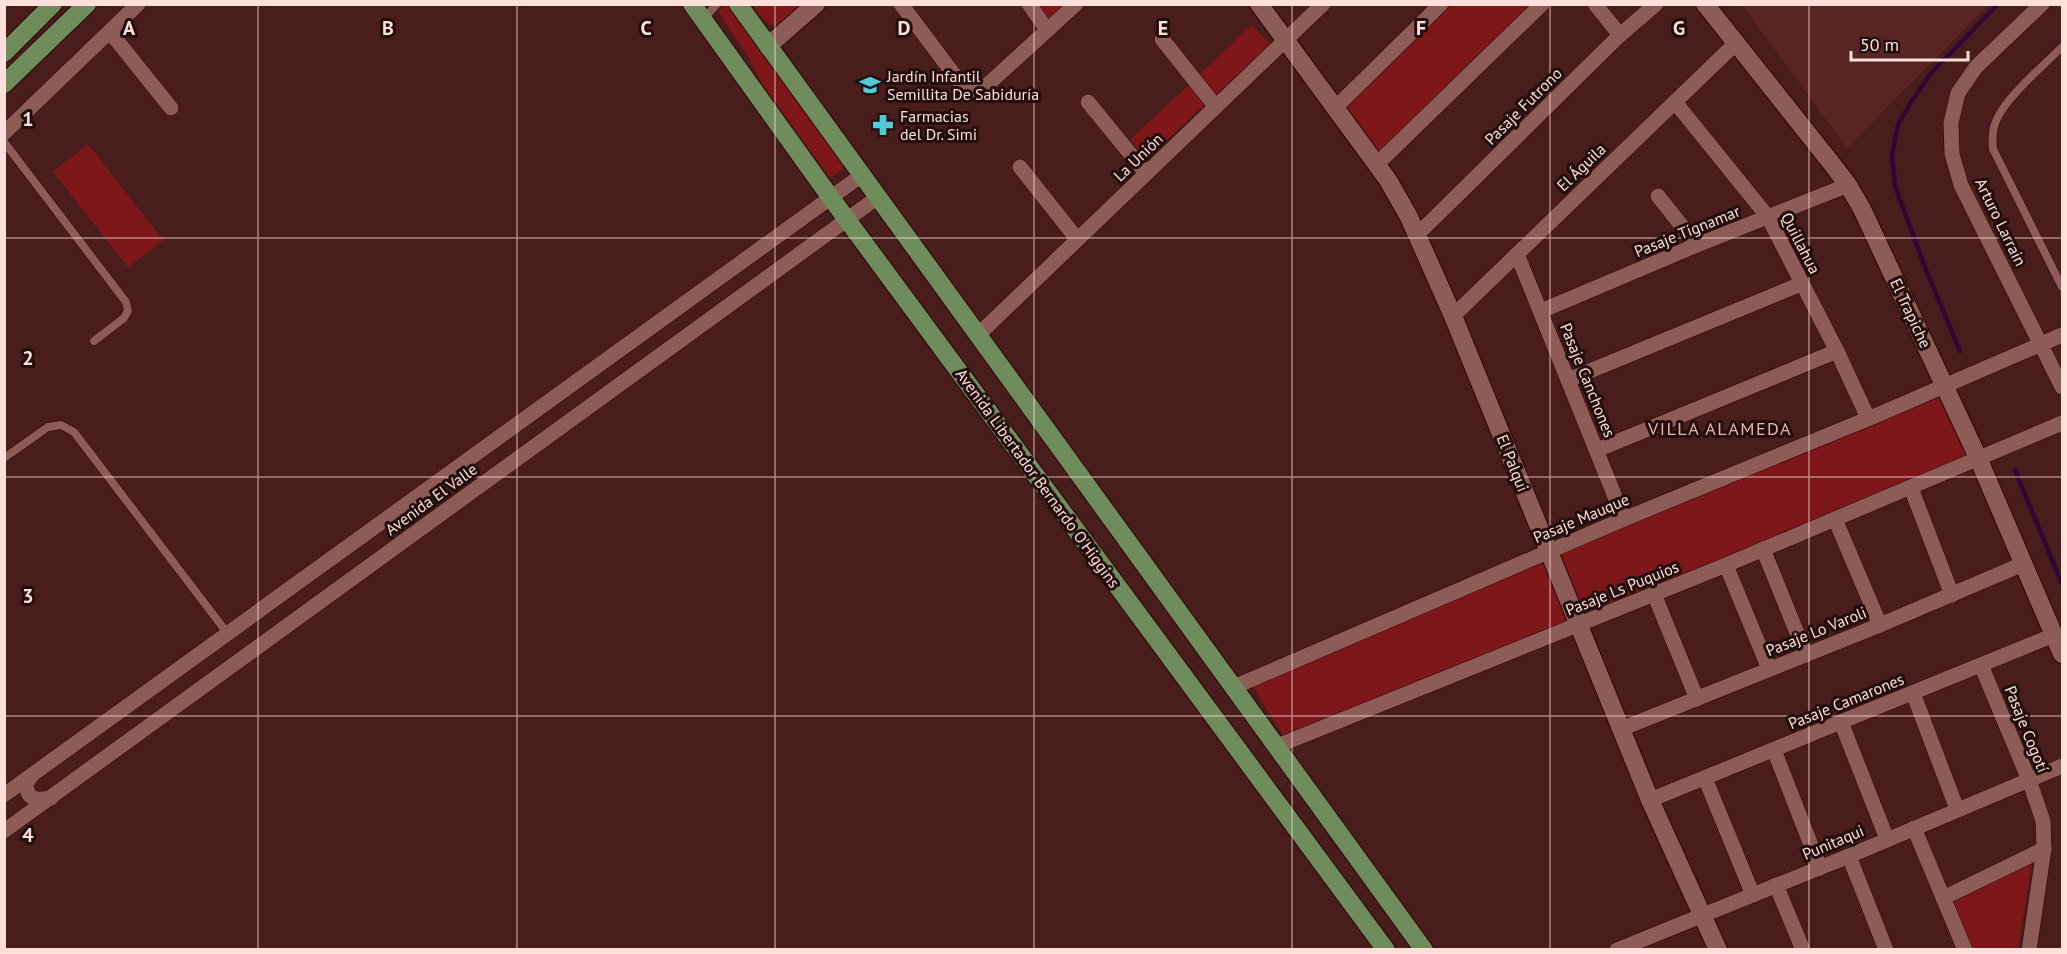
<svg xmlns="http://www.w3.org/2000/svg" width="2067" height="954" font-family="'PT Sans',sans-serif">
	<rect width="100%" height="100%" fill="#491d1b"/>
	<path fill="#582523" d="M1742 5H1988L1847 148Z"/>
	<g fill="#7d171a">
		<path d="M753 5H803L778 26C765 25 760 15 753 5Z"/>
		<path d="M1038 5H1066L1048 21Z"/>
		<path d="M1450 5H1531L1379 154 1345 109Z"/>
		<path d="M725 6 730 7 846 167 830 178 762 84 747 55 720 15V10Z"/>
		<path d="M1252 25 1270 44 1147 159 1130 140Z"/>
		<path d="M88 144 163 240 128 267 53 172Z"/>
		<path d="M1943 396 1971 459 1286 740 1247 677Z"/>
		<path d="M2032 863 2018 949H1969L1949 902Z"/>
	</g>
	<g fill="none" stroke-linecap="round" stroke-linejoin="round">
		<g stroke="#310634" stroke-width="4.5">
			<path d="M1960 351 1926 270 1895 186 1892 155 1898 125 1909 105 1932 72 1998 4"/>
			<path d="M2015 470 2062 584"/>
		</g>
		<defs>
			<g id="service">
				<path d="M706 20 708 14 717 4"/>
				<path d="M2062 47C2043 66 2006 97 1996 121 1992 130 1992 139 1993 149L2062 287"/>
				<path d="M4 142 126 302 128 311 124 318 94 341"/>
				<path d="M4 458 48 427 61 425 74 432 228 634"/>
			</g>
			<g id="minor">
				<path d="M901 4 964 88 976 91 985 87 1076 4"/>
				<path d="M1029 4 1047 30"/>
				<path d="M1595 4 1620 35"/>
				<path d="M2042 4 1976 67 1958 93 1951 123 1952 154 1961 185 2062 387"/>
				<path d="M110 32 171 108"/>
				<path d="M1162 39 1216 107"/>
				<path d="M1088 102 1146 173"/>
				<path d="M1675 102 1768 217 1837 351 1868 418"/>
				<path d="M1335 108 1441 4"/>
				<path d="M4 133 138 4"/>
				<path d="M1376 165 1542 4"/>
				<path d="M1020 167 1077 239"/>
				<path d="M1658 196 1697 245"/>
				<path d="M1417 235 1620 35 1656 4"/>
				<path d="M1517 254 1624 519"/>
				<path d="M1541 311 1697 245 1848 185"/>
				<path d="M1453 316 1735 44"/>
				<path d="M978 335 1323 4"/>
				<path d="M1568 380 1801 284"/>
				<path d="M1597 450 1837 351"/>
				<path d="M1911 488 1952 595"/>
				<path d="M1835 519 1880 625"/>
				<path d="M1763 549 1806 655"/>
				<path d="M1726 565 1769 669"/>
				<path d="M1654 594 1697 699"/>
				<path d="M1981 665 2029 780 2043 821 2044 849 2029 950"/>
				<path d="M1234 687 1624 519 1882 413 2062 335"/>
				<path d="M1913 693 1957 809"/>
				<path d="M1841 722 1887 839"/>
				<path d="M1621 729 1880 625 2023 564"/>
				<path d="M1277 746 1726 565 2062 423"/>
				<path d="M1774 750 1820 868"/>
				<path d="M32 775 26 784C28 801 36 800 51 798"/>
				<path d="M1705 778 1753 895"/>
				<path d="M4 795 862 175"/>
				<path d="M1650 800 2054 635"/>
				<path d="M1914 828 1965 950"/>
				<path d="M4 831 878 197"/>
				<path d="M1849 856 1886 950"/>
				<path d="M1776 885 1803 950"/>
				<path d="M1943 898 2044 849"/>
				<path d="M1617 950 1849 856 2062 766"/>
			</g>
			<g id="tertiary">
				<path d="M1259 4 1388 180 1409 217 1453 316 1650 800 1718 950"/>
				<path d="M1705 4 1832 164 1848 185 1862 209 1979 460 2062 654"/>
				<path d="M768 46 816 4"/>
			</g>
			<g id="primary">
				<path d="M692 4 831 198 1386 950"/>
				<path d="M738 4 1424 950"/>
				<path d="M4 53 53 4"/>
				<path d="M4 84 87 4"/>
			</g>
		</defs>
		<use href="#service" stroke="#2d0405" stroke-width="9"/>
		<use href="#minor" stroke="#2d0405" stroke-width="16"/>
		<use href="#tertiary" stroke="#2d0405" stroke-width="20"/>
		<use href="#primary" stroke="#2d0405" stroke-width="20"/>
		<use href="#service" stroke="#8e5c57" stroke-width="8"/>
		<use href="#minor" stroke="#8e5c57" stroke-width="15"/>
		<use href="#tertiary" stroke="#8e5c57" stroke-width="18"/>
		<use href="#primary" stroke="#6f8c5c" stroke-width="18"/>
	</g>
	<path fill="none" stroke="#fddfdb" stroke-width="1.5" stroke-opacity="0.55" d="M258 4V950M517 4V950M775 4V950M1034 4V950M1292 4V950M1550 4V950M1809 4V950M4 238H2062M4 477H2062M4 716H2062"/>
	<defs>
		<symbol id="school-bare" viewBox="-9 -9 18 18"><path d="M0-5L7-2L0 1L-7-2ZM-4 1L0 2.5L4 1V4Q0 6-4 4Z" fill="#52cbd8" stroke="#220e0d" stroke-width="2.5" paint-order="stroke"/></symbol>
		<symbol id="pharmacy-bare" viewBox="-9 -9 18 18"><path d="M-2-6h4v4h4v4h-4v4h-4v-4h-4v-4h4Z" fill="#52cbd8" stroke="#220e0d" stroke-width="2.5" paint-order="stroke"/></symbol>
	</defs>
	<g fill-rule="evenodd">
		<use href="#school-bare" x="855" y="70" width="30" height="30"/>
		<use href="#pharmacy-bare" x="868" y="110" width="30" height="30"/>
	</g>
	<g text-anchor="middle" stroke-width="6" stroke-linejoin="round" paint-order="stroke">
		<g font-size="16" fill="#fddfdb" stroke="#220e0d" text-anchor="start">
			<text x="887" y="82">Jardín Infantil<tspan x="887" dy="18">Semillita De Sabiduría</tspan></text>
			<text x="900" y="122">Farmacias<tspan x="900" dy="18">del Dr. Simi</tspan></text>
		</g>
		<g font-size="16" fill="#fddfdb" stroke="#220e0d">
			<text transform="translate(1523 106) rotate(-45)" y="6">Pasaje Futrono</text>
			<text transform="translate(1138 157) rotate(-44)" y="6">La Unión</text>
			<text transform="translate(1581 167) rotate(-44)" y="6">El Águila</text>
			<text transform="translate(2001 222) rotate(64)" y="6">Arturo Larrain</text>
			<text transform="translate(1687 231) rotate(-22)" y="6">Pasaje Tignamar</text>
			<text transform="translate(1801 243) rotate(63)" y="6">Quillahua</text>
			<text transform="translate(1911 313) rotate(65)" y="6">El Trapiche</text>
			<text transform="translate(1588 380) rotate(68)" y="6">Pasaje Canchones</text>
			<text transform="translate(1513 463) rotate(68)" y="6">El Palqui</text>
			<text transform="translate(1038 478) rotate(54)" y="6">Avenida Libertador Bernardo O'Higgins</text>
			<text transform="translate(431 499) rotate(-36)" y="6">Avenida El Valle</text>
			<text transform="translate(1581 518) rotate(-23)" y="6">Pasaje Mauque</text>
			<text transform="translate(1622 588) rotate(-22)" y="6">Pasaje Ls Puquios</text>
			<text transform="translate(1816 631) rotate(-22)" y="6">Pasaje Lo Varoli</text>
			<text transform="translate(1846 701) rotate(-22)" y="6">Pasaje Camarones</text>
			<text transform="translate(2027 729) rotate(68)" y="6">Pasaje Cogotí</text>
			<text transform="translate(1833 842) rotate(-23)" y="6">Punitaqui</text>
		</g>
		<g font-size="18" letter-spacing="1.5" fill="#edb4af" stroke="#220e0d">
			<text x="1720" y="435">VILLA ALAMEDA</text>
		</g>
	</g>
	<g font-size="20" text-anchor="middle" font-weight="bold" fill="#fddfdb" stroke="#220e0d" stroke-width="6" stroke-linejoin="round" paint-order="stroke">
		<text x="129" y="35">A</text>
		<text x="388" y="35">B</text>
		<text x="646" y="35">C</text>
		<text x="904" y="35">D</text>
		<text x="1163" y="35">E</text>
		<text x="1421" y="35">F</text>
		<text x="1679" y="35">G</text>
		<text x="28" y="126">1</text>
		<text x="28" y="365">2</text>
		<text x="28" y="603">3</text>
		<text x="28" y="842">4</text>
	</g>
	<rect width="2067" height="954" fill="none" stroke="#fddfdb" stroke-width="12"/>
	<path d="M1851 51v9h117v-9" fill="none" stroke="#fddfdb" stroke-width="3"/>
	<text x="1860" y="51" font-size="18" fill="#fddfdb" stroke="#220e0d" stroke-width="4.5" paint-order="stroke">50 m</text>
</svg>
